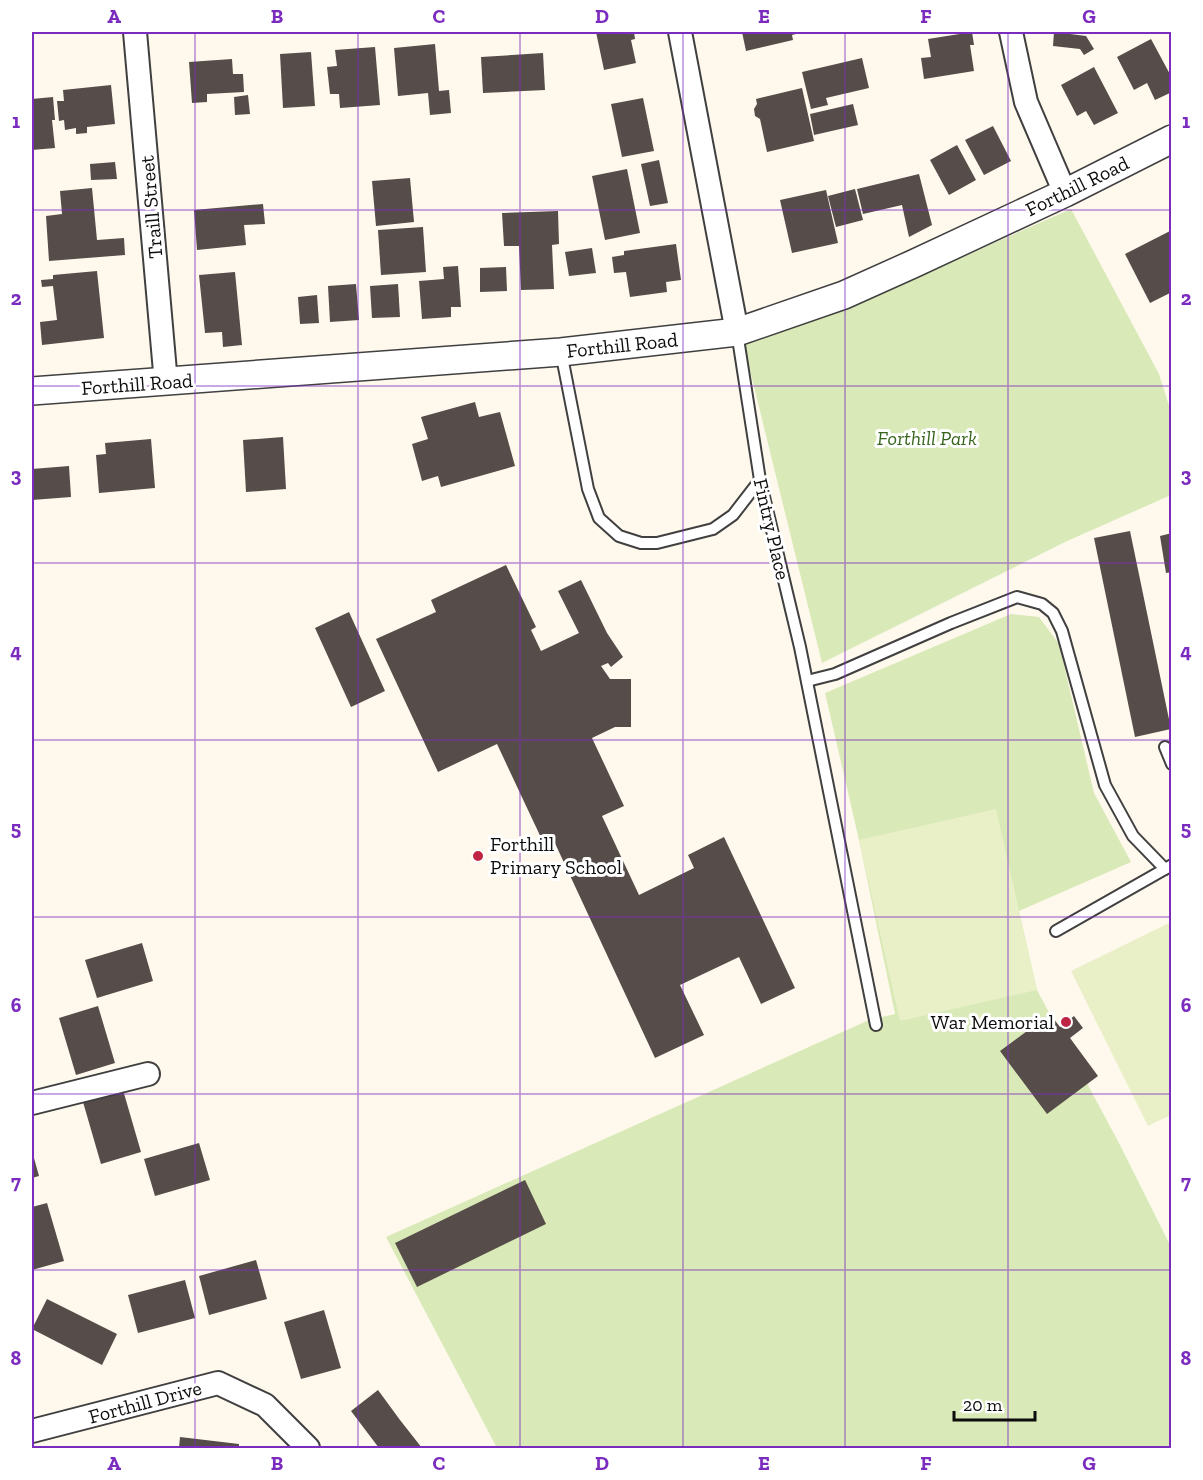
<svg xmlns="http://www.w3.org/2000/svg" width="1203" height="1480" font-family="'Zilla Slab',serif">
	<rect width="100%" height="100%" fill="#fff9ed"/>
	<g fill="#d9e9b7">
		<path d="M1071 209 1159 374 1171 412V495L1065 542 822 663 742 338 915 278Z"/>
		<path d="M1011 614 1039 617 1059 644 1094 793 1131 862 1019 911 1037 990 1120 1145 1171 1247V1448H497L386 1237 869 1020 895 1014 859 840 825 693Z"/>
	</g>
	<g fill="#e9f0c8">
		<path d="M996 809 1037 990 900 1021 859 840Z"/>
		<path d="M1171 922V1115L1148 1126 1071 971Z"/>
	</g>
	<g fill="#564c49">
		<path d="M596 32H634L635 39 631 40 636 63 604 70Z"/>
		<path d="M742 32H804L792 35 793 40 746 51Z"/>
		<path d="M972 32 974 45H970L974 71 924 79 921 58 931 57 928 39Z"/>
		<path d="M1054 32 1086 36 1094 49 1084 55 1080 49 1053 46Z"/>
		<path d="M1151 39 1172 78V92L1155 100 1147 83 1134 90 1117 57Z"/>
		<path d="M435 44 439 91 449 90 451 113 430 115 428 93 398 96 394 48Z"/>
		<path d="M375 47 380 105 340 108 339 94H330L327 67 337 66 335 50Z"/>
		<path d="M311 52 315 106 283 108 280 54Z"/>
		<path d="M543 53 545 90 483 93 481 57Z"/>
		<path d="M862 58 869 88 826 98 828 105 811 109 802 72Z"/>
		<path d="M232 59 233 74H243L244 92 207 94V102L192 103 189 62Z"/>
		<path d="M1094 67 1118 113 1094 125 1086 111 1077 116 1061 85Z"/>
		<path d="M111 85 115 124 87 127V133L76 134V128L65 130 64 120 59 121 57 101H64L63 90Z"/>
		<path d="M802 88 814 141 767 152 760 119 755 116 754 109 757 104 756 99Z"/>
		<path d="M248 95 250 114 235 115 234 97Z"/>
		<path d="M53 97 55 120H52L55 148 32 150V99Z"/>
		<path d="M643 98 654 151 622 157 611 104Z"/>
		<path d="M853 104 858 125 814 135 810 114Z"/>
		<path d="M993 126 1011 161 984 175 965 140Z"/>
		<path d="M957 145 976 180 949 195 930 160Z"/>
		<path d="M659 160 668 203 650 206 641 164Z"/>
		<path d="M115 162 117 179 91 180 90 164Z"/>
		<path d="M627 169 640 233 605 240 592 176Z"/>
		<path d="M919 174 932 225 909 237 902 205 863 214 857 189Z"/>
		<path d="M410 178 414 222 376 226 372 181Z"/>
		<path d="M92 188 97 240 124 238 125 255 49 261 46 216 62 214 60 191Z"/>
		<path d="M855 189 863 220 836 227 828 196Z"/>
		<path d="M826 190 838 243 792 253 780 200Z"/>
		<path d="M263 204 265 224 244 225 246 245 197 250 194 210Z"/>
		<path d="M558 211 559 244 552 245 554 289 521 290 519 246H504L502 213Z"/>
		<path d="M423 227 426 272 381 275 378 230Z"/>
		<path d="M1172 230V292L1150 303 1125 254Z"/>
		<path d="M676 244 681 280 666 282 667 292 630 297 626 272 614 273 612 257 624 255V251Z"/>
		<path d="M592 248 596 273 569 276 565 252Z"/>
		<path d="M458 266 461 307H451V317L422 319 419 281 444 279 443 267Z"/>
		<path d="M506 267 507 291 480 292V268Z"/>
		<path d="M97 271 104 338 42 345 40 322 57 320 53 286 42 287 41 280 53 279V275Z"/>
		<path d="M235 272 242 345 223 347 222 332 205 333 199 275Z"/>
		<path d="M356 284 359 320 330 322 328 286Z"/>
		<path d="M398 284 400 317 372 318 370 286Z"/>
		<path d="M317 295 319 323 300 324 298 297Z"/>
		<path d="M475 402 479 417 500 412 515 466 441 487 438 476 422 481 412 444 428 439 421 417Z"/>
		<path d="M283 437 286 489 246 492 243 440Z"/>
		<path d="M151 439 155 488 99 493 96 455 106 454 105 443Z"/>
		<path d="M69 466 71 497 32 500V469Z"/>
		<path d="M1130 531 1171 729 1135 737 1094 538Z"/>
		<path d="M1172 533V572L1166 573 1160 536Z"/>
		<path d="M506 565 536 627 531 630 541 651 579 633 558 591 581 580 607 633 623 657 611 667 608 663 601 666 610 679H631V727H615L592 738 624 806 602 816 639 895 694 868 688 855 724 837 795 988 761 1004 739 957 680 985 704 1035 655 1058 553 839 544 844 497 744 438 772 376 639 436 612 431 600Z"/>
		<path d="M349 612 385 691 351 707 315 628Z"/>
		<path d="M142 943 153 981 97 998 85 960Z"/>
		<path d="M98 1006 115 1063 76 1075 59 1018Z"/>
		<path d="M1050 1014 1060 1027 1074 1016 1083 1028 1070 1038 1098 1076 1047 1114 1000 1051Z"/>
		<path d="M123 1090 141 1152 101 1164 83 1102Z"/>
		<path d="M199 1143 210 1180 155 1196 144 1159Z"/>
		<path d="M32 1151 39 1176 32 1178Z"/>
		<path d="M525 1180 546 1224 417 1287 395 1243Z"/>
		<path d="M47 1203 64 1261 32 1270V1207Z"/>
		<path d="M256 1260 267 1299 209 1315 199 1276Z"/>
		<path d="M185 1280 195 1318 138 1333 128 1295Z"/>
		<path d="M47 1299 117 1334 102 1365 32 1329Z"/>
		<path d="M324 1310 341 1368 301 1379 284 1322Z"/>
		<path d="M378 1390 400 1420 422 1448H379L351 1411Z"/>
		<path d="M180 1437 239 1444V1448H179Z"/>
	</g>
	<g fill="none" stroke-linecap="round" stroke-linejoin="round">
		<defs>
			<g id="service">
				<path d="M737 332 760 480 800 647 876 1025"/>
				<path d="M561 352 588 489 599 518 619 536 641 543H657L713 529 733 515 760 480"/>
				<path d="M807 681 835 674 951 623 1017 597 1042 604 1053 613 1062 631 1105 785 1133 836 1165 869"/>
				<path d="M1165 747 1172 764"/>
				<path d="M1056 931 1172 865"/>
			</g>
			<g id="minor">
				<path d="M135 32 166 383"/>
				<path d="M680 32 737 332"/>
				<path d="M1011 32 1026 102 1065 193"/>
				<path d="M32 1103 148 1074"/>
				<path d="M32 1431 218 1383 265 1405 308 1448"/>
			</g>
			<path id="tertiary" d="M32 391 561 352 737 332 844 295 913 264 1065 193 1172 139"/>
		</defs>
		<use href="#service" stroke="#404040" stroke-width="14"/>
		<use href="#minor" stroke="#404040" stroke-width="26"/>
		<use href="#tertiary" stroke="#404040" stroke-width="30"/>
		<use href="#service" stroke="#fff" stroke-width="10"/>
		<use href="#minor" stroke="#fff" stroke-width="22"/>
		<use href="#tertiary" stroke="#fff" stroke-width="27"/>
	</g>
	<path fill="none" stroke="#7b2cbf" stroke-width="1.5" stroke-opacity="0.55" d="M195 32V1448M358 32V1448M520 32V1448M683 32V1448M845 32V1448M1008 32V1448M32 210H1172M32 386H1172M32 563H1172M32 740H1172M32 917H1172M32 1094H1172M32 1270H1172"/>
	<g fill="#be2443" stroke="#fff" stroke-width="2">
		<circle cx="478" cy="856" r="6"/>
		<circle cx="1066" cy="1022" r="6"/>
	</g>
	<g text-anchor="middle" stroke-width="6" stroke-linejoin="round" paint-order="stroke">
		<g font-size="20" fill="#0d0d0d" stroke="#fff">
			<text transform="translate(1077 186) rotate(-26)" y="7">Forthill Road</text>
			<text transform="translate(151 207) rotate(-95)" y="7">Traill Street</text>
			<text transform="translate(622 345) rotate(-6)" y="7">Forthill Road</text>
			<text transform="translate(137 384) rotate(-4)" y="7">Forthill Road</text>
			<text transform="translate(772 529) rotate(77)" y="7">Fintry Place</text>
			<text transform="translate(145 1402) rotate(-15)" y="7">Forthill Drive</text>
		</g>
		<g font-size="20" font-style="italic" fill="#37651d" stroke="#fff">
			<text x="927" y="445">Forthill Park</text>
		</g>
		<g font-size="20" fill="#0d0d0d" stroke="#fff" text-anchor="start">
			<text x="490" y="851">Forthill<tspan x="490" dy="23">Primary School</tspan></text>
			<text x="1054" y="1029" text-anchor="end">War Memorial</text>
		</g>
	</g>
	<rect width="1203" height="1480" fill="none" stroke="#ffffff" stroke-width="66"/>
	<path d="M954 1411v9h81v-9" fill="none" stroke="#0d0d0d" stroke-width="3"/>
	<text x="963" y="1411" font-size="18" fill="#0d0d0d" stroke="#ffffff" stroke-width="4.5" paint-order="stroke">20 m</text>
	<rect x="33" y="33" width="1137" height="1414" fill="none" stroke="#7b2cbf" stroke-width="2"/>
	<g font-size="20" text-anchor="middle" font-weight="bold" fill="#7b2cbf">
		<text x="114" y="23">A</text>
		<text x="277" y="23">B</text>
		<text x="439" y="23">C</text>
		<text x="602" y="23">D</text>
		<text x="764" y="23">E</text>
		<text x="926" y="23">F</text>
		<text x="1089" y="23">G</text>
		<text x="16" y="128">1</text>
		<text x="1186" y="128">1</text>
		<text x="16" y="305">2</text>
		<text x="1186" y="305">2</text>
		<text x="16" y="482">3</text>
		<text x="1186" y="482">3</text>
		<text x="16" y="658">4</text>
		<text x="1186" y="658">4</text>
		<text x="16" y="835">5</text>
		<text x="1186" y="835">5</text>
		<text x="16" y="1012">6</text>
		<text x="1186" y="1012">6</text>
		<text x="16" y="1189">7</text>
		<text x="1186" y="1189">7</text>
		<text x="16" y="1365">8</text>
		<text x="1186" y="1365">8</text>
		<text x="114" y="1470">A</text>
		<text x="277" y="1470">B</text>
		<text x="439" y="1470">C</text>
		<text x="602" y="1470">D</text>
		<text x="764" y="1470">E</text>
		<text x="926" y="1470">F</text>
		<text x="1089" y="1470">G</text>
	</g>
</svg>
